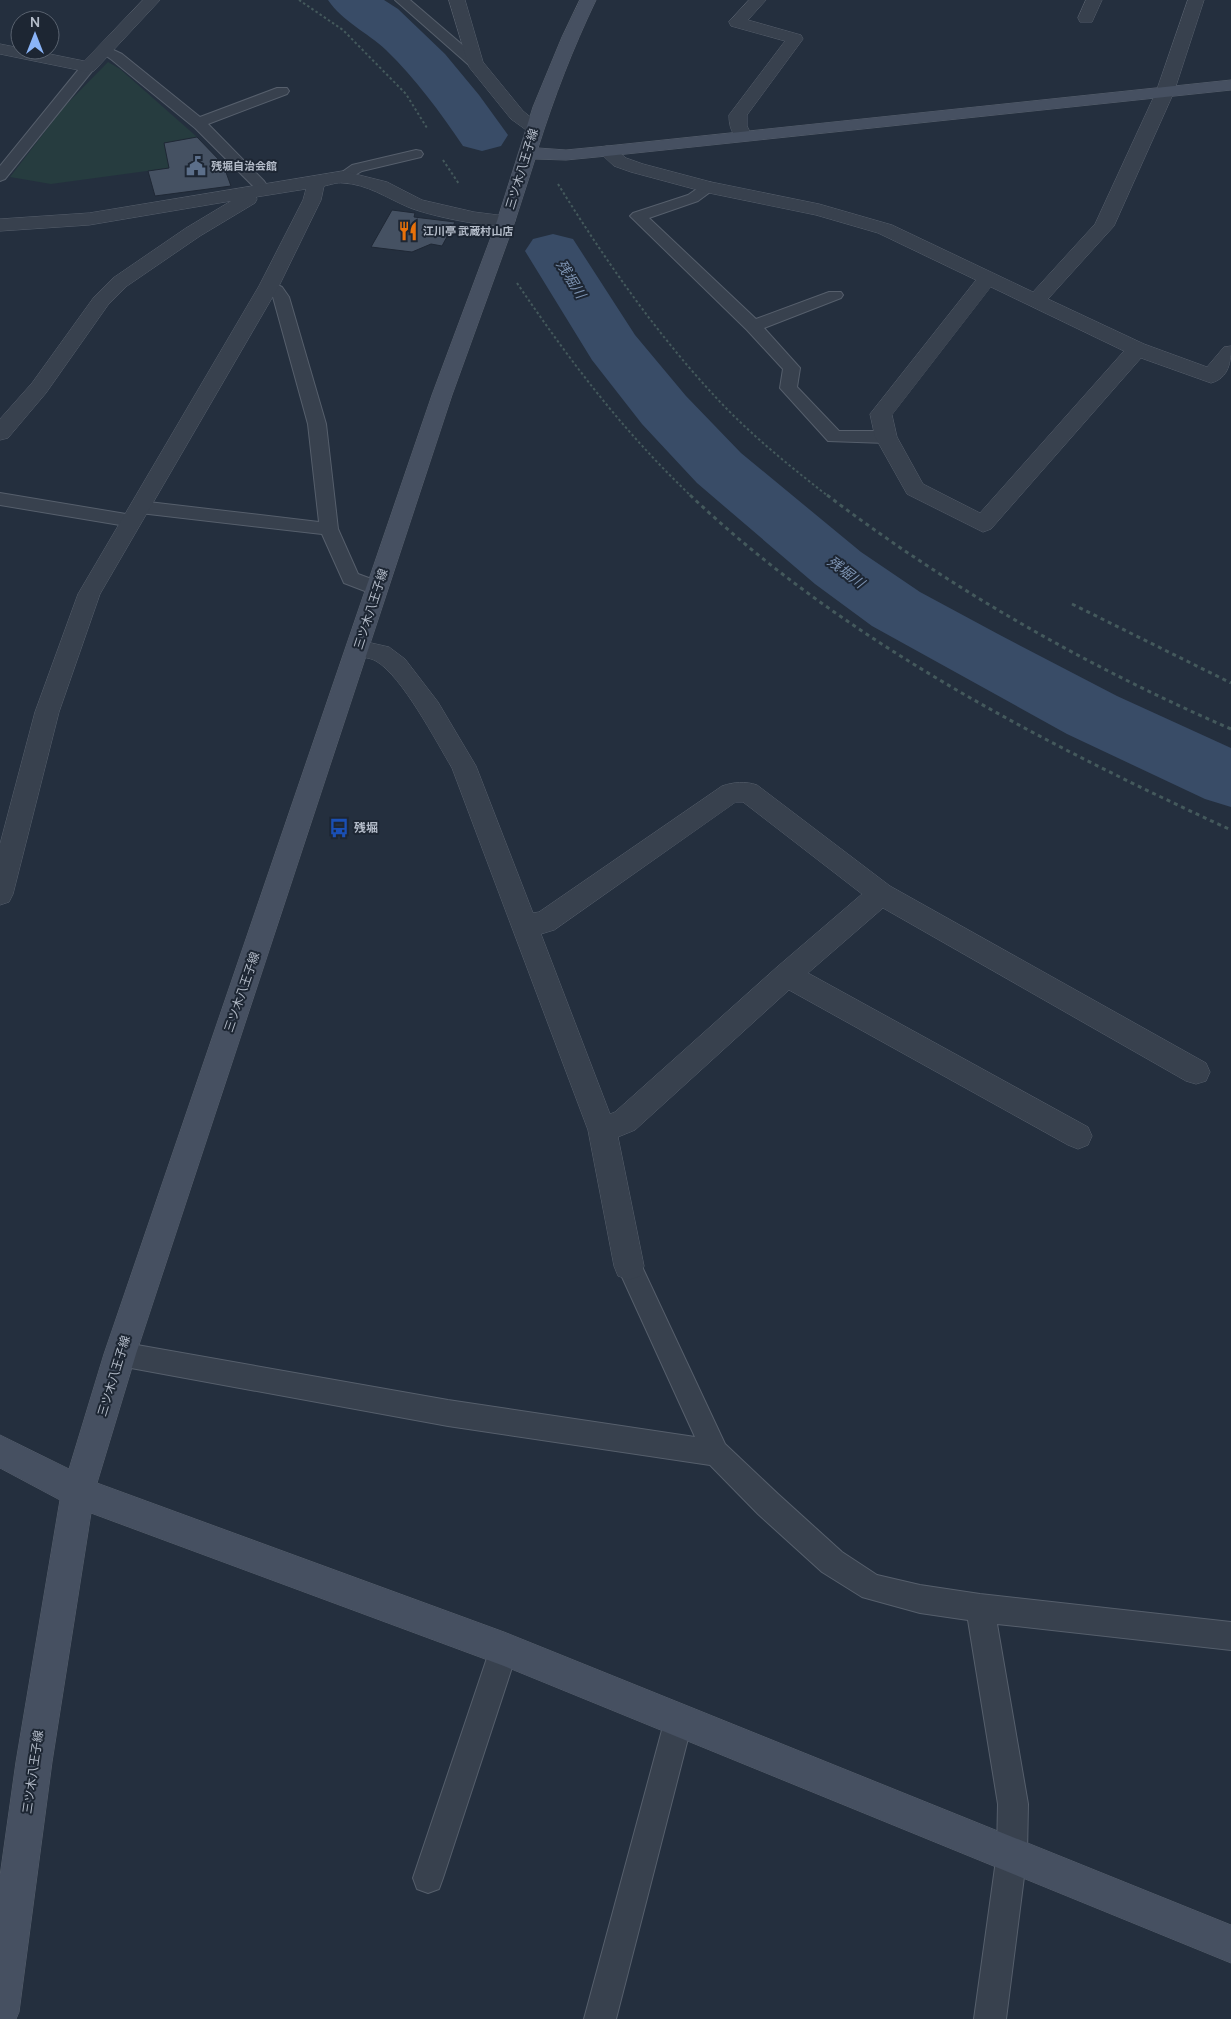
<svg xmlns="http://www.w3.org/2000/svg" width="1231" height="2019" font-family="Manrope,'Noto Sans JP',sans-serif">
	<rect width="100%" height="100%" fill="#242f3e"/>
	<path fill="#263c3f" d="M108 62 120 69 197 137 164 143 169 168 51 184 10 177 64 107Z"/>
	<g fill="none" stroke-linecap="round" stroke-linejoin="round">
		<g fill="#394c67" fill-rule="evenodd">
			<path d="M328 0H384L398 9 445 54 479 95 508 135 501 146 482 151 463 146C440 112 416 79 386 50 368 33 342 21 328 0Z"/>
			<path d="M553 234 573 239 635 335 686 396 741 453 861 552 920 592 998 634 1117 696 1231 748V807L1205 799 1067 734 872 626 815 584 697 483 642 424 592 360 525 251 533 239Z"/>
		</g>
	</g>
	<g fill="#455162" stroke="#1f2835">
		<path d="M197 137 223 164 231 186 155 196 148 171 169 168 164 143Z"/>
		<path d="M392 210 415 213 414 217 455 222 442 246 431 244 412 252 371 247Z"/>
	</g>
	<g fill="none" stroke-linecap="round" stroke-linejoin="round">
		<defs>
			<g id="lane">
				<path d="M395 0H410L480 60 482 63 480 66H470Z"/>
				<path d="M105 46 122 54 200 117 277 88H287L289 91 287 94 208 124 264 181 271 191 268 194H258L253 186 195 128 112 60 98 50Z"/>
				<path d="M88 63 93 64 95 67 93 70 5 179 0 181V166L83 64Z"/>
				<path d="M416 150 421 151 423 154 421 157 362 171 343 182 338 180 335 177 352 165Z"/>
				<path d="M709 182 714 184 717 187 698 201 649 218 756 319 829 292H841L843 295 841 298 764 328 800 368 797 387 839 431H886L892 433 895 437 892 441 886 443 828 441 780 388 783 369 747 330 630 216 633 213 688 195 704 184Z"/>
				<path d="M269 281 282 287 289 297 326 424 338 529 358 574 385 584 387 589 385 594 378 596 344 583 322 534 140 513 134 511 131 507 134 503 140 501 319 522 308 424 273 297 261 286 263 283Z"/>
				<path d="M0 493 132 515 138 517 141 521 138 525 132 527 0 505Z"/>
				<path d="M629 1254 638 1258 725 1444 778 1494 842 1552 877 1575 920 1585 980 1594 1231 1622V1650L997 1624 1028 1804 1027 1853 1006 2019H974L997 1853 998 1804 968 1620 920 1613 862 1597 822 1572 758 1514 710 1465 448 1426 120 1366 111 1363 107 1354 111 1345 120 1342 448 1400 695 1437 617 1266 620 1258Z"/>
				<path d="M504 1635 514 1639 518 1649 443 1878 439 1889 428 1893 417 1889 413 1878 490 1649 494 1639Z"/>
				<path d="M679 1705 689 1709 693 1719 616 2019H584L665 1719 669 1709Z"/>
			</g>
			<g id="street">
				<path d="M143 0H160L94 71 88 72 0 54V44L20 48V50H30L84 61Z"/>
				<path d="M449 0H465L483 62 523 111 544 128 541 132 535 133 529 132 511 119 469 67Z"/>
				<path d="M749 0H766L748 20 801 35 803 39 747 115V126L752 136 749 140 743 141 737 140C731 131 729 125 729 115L785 41 731 26 729 22Z"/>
				<path d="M1086 0H1102L1092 22H1080L1078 18Z"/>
				<path d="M1188 0H1204L1174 92 1114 226 1048 299 1144 344 1207 367 1224 347 1231 346C1231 362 1229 378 1211 383L1141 358 991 529 983 532 907 494 875 437 870 414 976 280 878 233 816 215 709 193 631 172 614 166 598 151 601 147 607 146 613 147 626 158 643 164 711 182 819 204 892 225 1033 292 1095 224 1156 92ZM991 287 1124 351 980 513 923 484 897 437 892 415Z"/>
				<path d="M343 171 387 182 422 200 474 212 513 217 515 221 513 225C494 230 426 215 408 207 387 198 367 184 343 183 337 182 330 185 324 186L321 200 279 286 100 594 59 712 13 894 9 902 0 905V844L35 712 78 594 259 286 303 200 306 189 256 197 257 199 255 203 200 236 127 286 108 305 46 393 8 438 0 440V419L32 383 94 297 113 278 186 228 231 201 89 225 0 231V219L89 213Z"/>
				<path d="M358 640 389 647 405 659 438 702 476 766 533 913 539 912 722 786C734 782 745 781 757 785L890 886 1206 1063 1210 1072 1206 1081 1196 1084 1186 1081 883 908 808 973 1088 1127 1092 1136 1088 1145 1078 1149 1068 1145 789 990 635 1130 618 1137 644 1266 640 1276 629 1280 618 1276 614 1266 588 1130 452 768C436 741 402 676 376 661 369 657 358 657 350 655L346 649 350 643ZM736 802H743L862 894 777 967 615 1112 610 1114 541 934 554 930Z"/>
			</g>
			<path id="secondary" d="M580 0H596C573 48 554 97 538 148L566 150 607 146 1231 80V90L607 156 566 160 535 159 515 221 452 395 136 1354 97 1483 504 1632 1231 1925V1963L504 1666 91 1513 52 1762 19 2012 16 2019H0V1876L16 1762 60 1500 0 1468V1435L69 1469 104 1354 432 395 497 221 533 107 562 37Z"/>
		</defs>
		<use href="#lane" stroke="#565f6c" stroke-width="2"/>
		<use href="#street" stroke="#565f6c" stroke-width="1"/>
		<use href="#secondary" stroke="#565f6c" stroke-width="1"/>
		<g stroke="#44595c" stroke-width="2" stroke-dasharray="2.5 2.5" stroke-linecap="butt">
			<path d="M299 0 343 30 406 94 427 128"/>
			<path d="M443 160 459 184"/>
			<path d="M558 184C607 263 660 339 724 406 756 439 792 468 828 496"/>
			<path d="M517 283C570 361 622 430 691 496"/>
		</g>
		<g stroke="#44595c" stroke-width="3" stroke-dasharray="4 4" stroke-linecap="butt">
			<path d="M690 495C842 640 1041 742 1231 830"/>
			<path d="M827 495C951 589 1088 667 1231 729"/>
			<path d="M1072 604 1231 683"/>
		</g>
		<use href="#lane" fill="#38414e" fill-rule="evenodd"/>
		<use href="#street" fill="#38414e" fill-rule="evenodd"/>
		<use href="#secondary" fill="#465061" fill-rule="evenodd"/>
	</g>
	<defs>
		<symbol id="civic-bare" viewBox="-9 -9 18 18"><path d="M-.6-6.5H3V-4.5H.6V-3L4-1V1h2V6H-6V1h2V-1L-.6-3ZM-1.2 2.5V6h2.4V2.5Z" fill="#5c6f8a" stroke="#1d2633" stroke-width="2.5" paint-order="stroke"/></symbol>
		<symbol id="restaurant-bare" viewBox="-9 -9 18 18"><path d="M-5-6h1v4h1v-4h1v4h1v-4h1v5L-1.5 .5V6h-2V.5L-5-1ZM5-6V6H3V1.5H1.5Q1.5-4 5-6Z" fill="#e8710a" stroke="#1d2633" stroke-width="2.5" paint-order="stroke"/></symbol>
		<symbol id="bus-bare" viewBox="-9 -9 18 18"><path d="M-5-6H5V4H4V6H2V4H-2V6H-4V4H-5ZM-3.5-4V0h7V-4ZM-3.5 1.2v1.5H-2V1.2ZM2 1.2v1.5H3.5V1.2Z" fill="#1a4fb4" stroke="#1d2633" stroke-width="2.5" paint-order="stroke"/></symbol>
	</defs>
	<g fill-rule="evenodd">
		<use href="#civic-bare" x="182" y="152" width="28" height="28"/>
		<use href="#restaurant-bare" x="394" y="217" width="28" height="28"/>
		<use href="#bus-bare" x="325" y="814" width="28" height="28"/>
	</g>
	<g text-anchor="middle" stroke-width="4" stroke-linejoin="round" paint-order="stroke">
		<g font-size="11" font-weight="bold" fill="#b4bcc9" stroke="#1d2633" text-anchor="start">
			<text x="211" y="170">残堀自治会館</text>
			<text x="423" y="235">江川亭 武蔵村山店</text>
		</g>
		<g font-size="12" fill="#b4bcc9" stroke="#1d2633">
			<text transform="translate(522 169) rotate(-73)" y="4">三ツ木八王子線</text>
			<text transform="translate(371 609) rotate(-72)" y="4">三ツ木八王子線</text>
			<text transform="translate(242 992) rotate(-71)" y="4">三ツ木八王子線</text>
			<text transform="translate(114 1376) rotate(-73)" y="4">三ツ木八王子線</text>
			<text transform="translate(33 1772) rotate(-82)" y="4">三ツ木八王子線</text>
		</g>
		<g font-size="12" font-weight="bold" fill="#b4bcc9" stroke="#1d2633" text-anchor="start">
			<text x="354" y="832">残堀</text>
		</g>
		<g font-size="14" font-style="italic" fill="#7c92b1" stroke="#1d2633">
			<text transform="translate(571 279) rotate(58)" y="5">残堀川</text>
			<text transform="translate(846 572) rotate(37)" y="5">残堀川</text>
		</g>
	</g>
	<g transform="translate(35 35)"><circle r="24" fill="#1d2633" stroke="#59626f"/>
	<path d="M0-4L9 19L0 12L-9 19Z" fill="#8ab4f8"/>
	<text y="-8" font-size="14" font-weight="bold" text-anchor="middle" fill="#b4bcc9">N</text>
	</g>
</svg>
